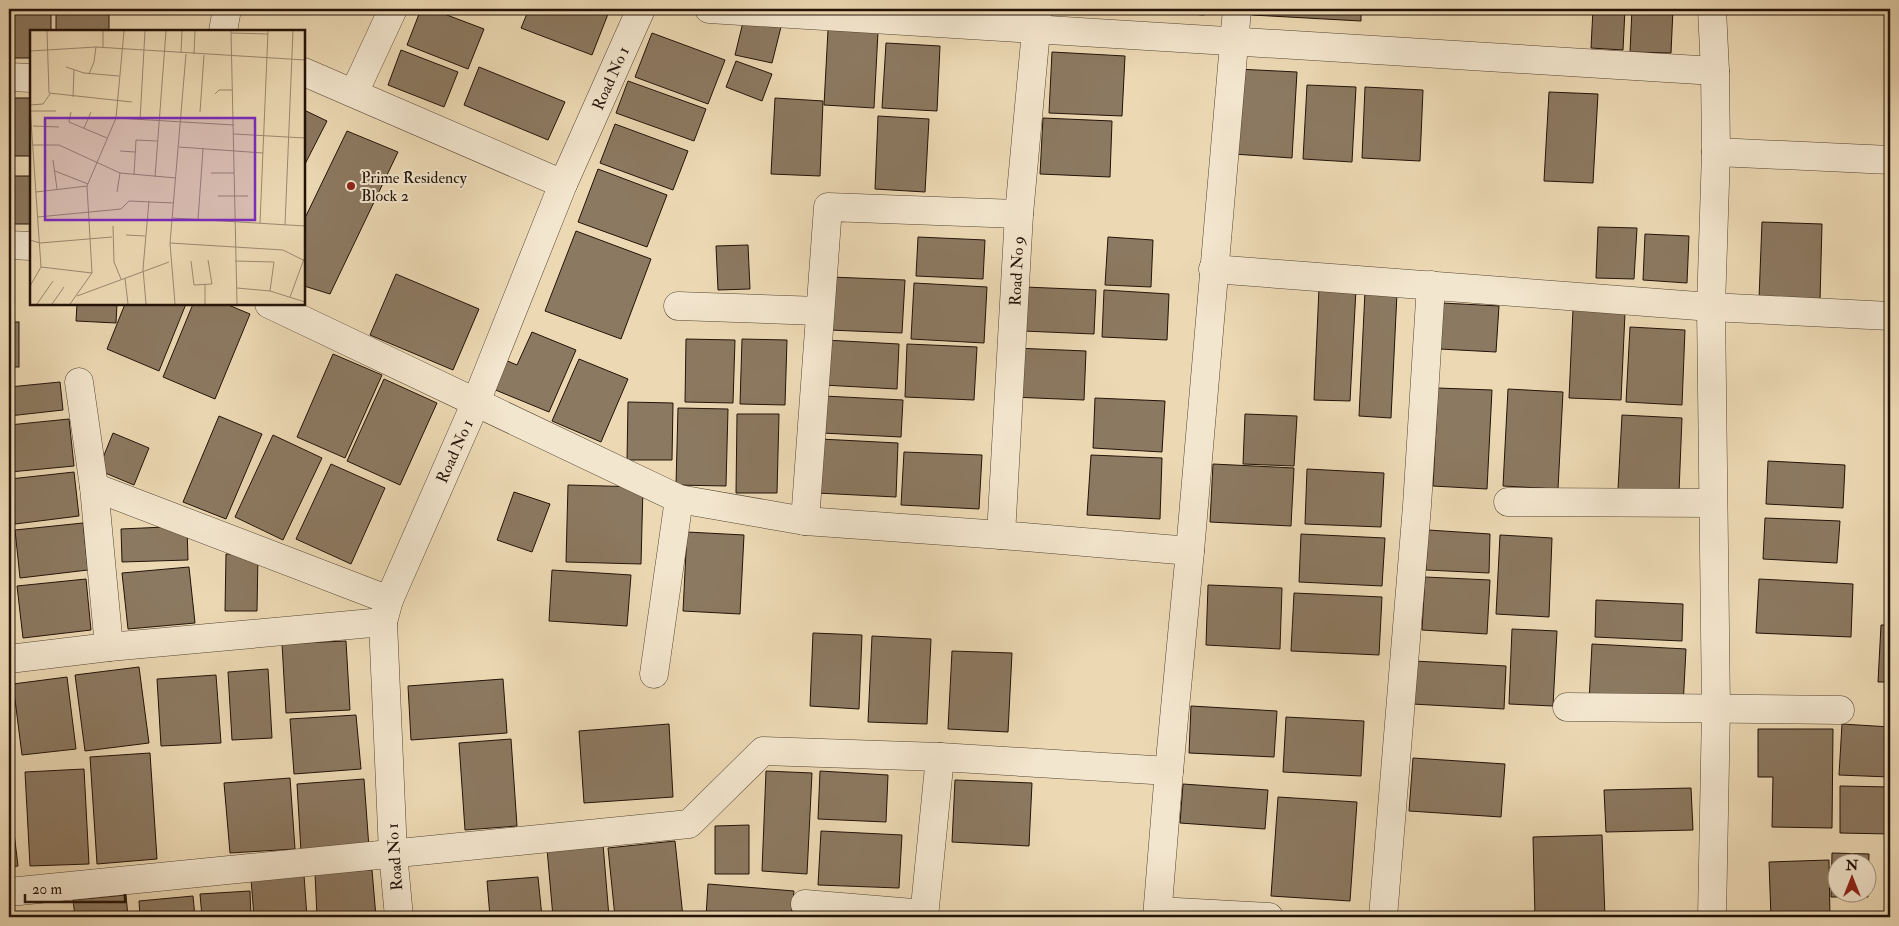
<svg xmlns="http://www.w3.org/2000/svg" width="1899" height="926" font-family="'IM FELL Double Pica',serif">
	<rect width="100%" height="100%" fill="#ecd9b4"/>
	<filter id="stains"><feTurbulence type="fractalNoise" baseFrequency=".004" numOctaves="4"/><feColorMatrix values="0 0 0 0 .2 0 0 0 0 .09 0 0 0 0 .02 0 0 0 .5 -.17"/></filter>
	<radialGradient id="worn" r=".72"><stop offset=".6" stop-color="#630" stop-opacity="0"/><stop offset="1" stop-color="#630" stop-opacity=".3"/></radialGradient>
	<g fill="#8c7961" stroke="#231208" fill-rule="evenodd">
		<path d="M9 9H51V31H31V58H9Z"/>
		<rect x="56" y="9" width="53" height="22"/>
		<path d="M421 9H431L484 29 468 69 407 45Z"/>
		<path d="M529 9H610L592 55 521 28Z"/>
		<path d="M1131 9H1204V15L1131 10Z"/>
		<path d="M1252 9H1361V21L1252 15Z"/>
		<path d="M1593 9H1625L1623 50 1591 48Z"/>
		<path d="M1632 9H1673L1671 53 1630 52Z"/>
		<path d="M744 18 781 27 772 63 735 55Z"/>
		<path d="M828 30 878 32 874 108 824 105Z"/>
		<path d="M652 33 725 60 708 104 635 77Z"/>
		<path d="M886 43 940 46 937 111 882 108Z"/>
		<path d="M401 50 458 72 444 107 388 85Z"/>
		<path d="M1052 52 1125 56 1122 116 1049 113Z"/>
		<path d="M736 61 772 74 762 101 726 87Z"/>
		<path d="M479 67 565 102 548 140 464 105Z"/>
		<path d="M1237 69 1297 72 1292 158 1233 154Z"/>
		<path d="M628 81 706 109 694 141 616 113Z"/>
		<path d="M1307 85 1356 87 1352 162 1303 159Z"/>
		<path d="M1365 87 1423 90 1420 161 1362 158Z"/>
		<path d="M1549 92 1598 94 1593 183 1544 181Z"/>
		<rect x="11" y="98" width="20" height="58"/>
		<path d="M775 98 823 101 820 176 771 174Z"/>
		<path d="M304 110 327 121 304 166Z"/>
		<path d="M878 116 929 119 925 192 875 189Z"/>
		<path d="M1043 118 1112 121 1110 177 1040 174Z"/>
		<path d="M615 124 688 151 673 190 600 163Z"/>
		<path d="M347 131 398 152 330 294 304 286V220Z"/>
		<path d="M598 169 667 195 647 247 578 222Z"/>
		<rect x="9" y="176" width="22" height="48"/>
		<path d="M1762 222 1822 224 1820 301 1759 299Z"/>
		<path d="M1598 227 1637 228 1634 279 1596 278Z"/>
		<path d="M576 231 651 259 621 339 545 311Z"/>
		<path d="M1645 234 1689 236 1687 283 1643 280Z"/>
		<path d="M918 237 985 240 983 279 916 276Z"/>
		<path d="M1108 237 1153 240 1151 287 1105 285Z"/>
		<path d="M748 245 750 289 718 290 716 246Z"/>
		<path d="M396 274 479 309 453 370 370 335Z"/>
		<path d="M831 277 905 280 902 333 829 330Z"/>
		<path d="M914 283 987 287 984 343 911 339Z"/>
		<path d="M1025 287 1096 290 1094 334 1023 331Z"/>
		<path d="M1319 288 1356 289 1350 401 1314 400Z"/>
		<path d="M1104 290 1169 294 1167 340 1102 337Z"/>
		<path d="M1365 291 1397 293 1391 418 1359 416Z"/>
		<path d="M1442 303 1499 306 1496 352 1440 349Z"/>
		<path d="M77 304H117L116 323 76 321Z"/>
		<path d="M125 304H186L159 371 107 349Z"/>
		<path d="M193 304H226L250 314 215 399 163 377Z"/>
		<path d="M1573 310 1625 313 1621 400 1569 398Z"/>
		<rect x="9" y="322" width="10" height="45"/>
		<path d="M1630 327 1685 330 1682 405 1626 402Z"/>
		<path d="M532 332 576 350 549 412 493 389 505 360 517 365Z"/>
		<path d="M686 339 735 340 733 403 685 402Z"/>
		<path d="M742 339 787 340 785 405 740 404Z"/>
		<path d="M825 340 899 344 897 389 823 385Z"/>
		<path d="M907 344 977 347 974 400 905 397Z"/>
		<path d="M1014 348 1086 351 1084 400 1011 397Z"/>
		<path d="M333 354 382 375 345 458 297 437Z"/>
		<path d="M579 359 628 379 601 442 552 421Z"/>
		<path d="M384 379 437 403 400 485 347 461Z"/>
		<path d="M60 382 63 410 9 416V387Z"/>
		<path d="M1438 388 1492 390 1487 489 1433 486Z"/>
		<path d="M1508 389 1563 392 1558 489 1503 486Z"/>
		<path d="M824 396 903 400 901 437 822 433Z"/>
		<path d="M1095 398 1165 401 1162 452 1093 448Z"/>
		<path d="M628 402 673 403 672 460H627Z"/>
		<path d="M678 408 728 409 726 486 676 485Z"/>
		<path d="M737 414H779L777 493H736Z"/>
		<path d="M1245 414 1297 416 1294 466 1243 464Z"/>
		<path d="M1622 415 1682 418 1679 492 1618 489Z"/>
		<path d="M219 416 262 434 226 519 183 502Z"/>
		<path d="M69 419 74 466 10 472 9 425Z"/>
		<path d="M113 433 149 448 134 485 98 470Z"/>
		<path d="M273 435 322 458 283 540 235 517Z"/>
		<path d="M820 439 898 443 896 497 817 493Z"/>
		<path d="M904 452 982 455 979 509 901 505Z"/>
		<path d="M1091 455 1162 458 1160 519 1087 515Z"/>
		<path d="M1768 461 1845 465 1843 508 1766 504Z"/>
		<path d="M331 464 385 488 351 564 296 539Z"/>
		<path d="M1213 464 1294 468 1291 526 1210 522Z"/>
		<path d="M1307 469 1384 473 1381 527 1305 524Z"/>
		<path d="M74 472 79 516 15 524 10 479Z"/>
		<path d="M568 485 643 487 641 564 566 562Z"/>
		<path d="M514 492 550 504 532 552 497 540Z"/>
		<path d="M1765 518 1840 521 1837 563 1763 559Z"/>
		<path d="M83 523 88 570 20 578 15 530Z"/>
		<path d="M187 526 188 560 122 562 121 529Z"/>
		<path d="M1428 530 1490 534 1489 573 1426 570Z"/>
		<path d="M687 532 744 535 740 614 683 611Z"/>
		<path d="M1301 534 1385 538 1382 586 1299 582Z"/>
		<path d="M1500 535 1552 538 1549 617 1496 614Z"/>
		<path d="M226 554H258L257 611H225Z"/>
		<path d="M189 567 195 623 128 629 122 573Z"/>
		<path d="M552 570 631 575 627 626 549 621Z"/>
		<path d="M1425 577 1490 580 1487 634 1422 630Z"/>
		<path d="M86 579 91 630 23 638 17 586Z"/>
		<path d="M1759 579 1853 584 1851 637 1756 633Z"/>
		<path d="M1208 585 1282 588 1280 649 1206 645Z"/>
		<path d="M1294 593 1382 597 1379 655 1291 651Z"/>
		<path d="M1596 600 1683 604 1682 641 1595 637Z"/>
		<path d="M1881 625H1890V682H1878Z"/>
		<path d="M1512 629 1557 631 1553 706 1509 704Z"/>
		<path d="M813 633 862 635 859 709 810 706Z"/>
		<path d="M872 636 931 639 927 724 868 722Z"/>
		<path d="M346 641 350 710 286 713 282 644Z"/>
		<path d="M1592 644 1686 649 1683 707 1589 702Z"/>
		<path d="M952 651 1012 653 1008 732 948 729Z"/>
		<path d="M1414 661 1506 666 1504 709 1412 704Z"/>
		<path d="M139 667 149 743 85 751 75 675Z"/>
		<path d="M268 669 272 738 232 740 228 672Z"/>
		<path d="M216 675 221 743 161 746 157 679Z"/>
		<path d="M67 677 76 749 22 755 13 684Z"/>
		<path d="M503 679 507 733 411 740 408 686Z"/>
		<path d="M1191 706 1277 711 1274 757 1189 753Z"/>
		<path d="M356 715 361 769 294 774 290 719Z"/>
		<path d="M1286 717 1364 721 1361 776 1283 772Z"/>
		<path d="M669 724 673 797 584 803 579 731Z"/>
		<path d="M1842 724 1890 727 1889 777 1839 775Z"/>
		<path d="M1758 729H1833L1832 828 1772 827 1773 777H1758Z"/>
		<path d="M511 739 517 826 465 830 459 743Z"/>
		<path d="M150 753 157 859 97 864 90 757Z"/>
		<path d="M1413 758 1505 764 1501 817 1409 811Z"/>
		<path d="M84 769 89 864 30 866 25 772Z"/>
		<path d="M766 771 812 773 807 874 762 871Z"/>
		<path d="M820 771 888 775 886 822 818 819Z"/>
		<path d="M290 778 295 849 230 853 224 783Z"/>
		<path d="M364 779 369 848 301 852 297 784Z"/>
		<path d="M955 780 1032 783 1029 846 952 842Z"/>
		<path d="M1183 784 1268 790 1265 829 1180 823Z"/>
		<path d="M1840 786 1890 787V834L1840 833Z"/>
		<path d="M1691 788 1693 830 1606 832 1604 790Z"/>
		<path d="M9 791 18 866 9 867Z"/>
		<path d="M1278 797 1357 802 1350 901 1271 896Z"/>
		<path d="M749 825V874H715V826Z"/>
		<path d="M821 831 902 835 899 888 818 885Z"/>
		<path d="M1602 835 1605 917H1535L1533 837Z"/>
		<path d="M675 841 683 917H615L608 848Z"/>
		<path d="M603 844 609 917H553L547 849Z"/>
		<path d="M1832 853 1869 854 1868 897H1831ZM1836 864H1866V894H1836Z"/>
		<path d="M1829 860 1830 917H1771L1769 862Z"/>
		<path d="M372 870 376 917H317L315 873Z"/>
		<path d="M304 875 307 917H254L251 879Z"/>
		<path d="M538 877 542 917H490L487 881Z"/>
		<path d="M708 884 794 891 791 917H706Z"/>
		<path d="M250 891 251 917H202L200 894Z"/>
		<path d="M126 895 128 917H75L73 900Z"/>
		<path d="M193 896 195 917H140L139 901Z"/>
	</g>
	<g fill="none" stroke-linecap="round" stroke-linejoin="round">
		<defs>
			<g id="minor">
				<path d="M709 9 1715 71"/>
				<path d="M1712 9 1715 71 1716 152 1711 307 1716 709 1712 917"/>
				<path d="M223 31 227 9"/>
				<path d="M304 72 563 184"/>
				<path d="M9 77 31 78"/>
				<path d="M354 93 393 9"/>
				<path d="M1716 152 1890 160"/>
				<path d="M9 245 31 246"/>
				<path d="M1213 269 1711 307 1890 316"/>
				<path d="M269 304 679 499 805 521 1001 535 1190 551"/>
				<path d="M678 306 820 311"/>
				<path d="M79 382 94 487 109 647"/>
				<path d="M94 487 389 600"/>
				<path d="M1508 502 1713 503"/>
				<path d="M805 521 828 207 1019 214"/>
				<path d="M1001 535 1019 214 1038 9"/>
				<path d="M9 659 109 647 383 622"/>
				<path d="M654 674 679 499"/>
				<path d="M1567 707 1840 710"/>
				<path d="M9 892 689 824 763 751 940 757 1169 771"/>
				<path d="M805 904 925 914"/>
				<path d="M1158 911 1269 917"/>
				<path d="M399 917 393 853 383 622 389 600 476 402 563 184 641 9"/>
				<path d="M924 917 940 757"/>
				<path d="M1157 917 1169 771 1190 551 1237 9"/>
				<path d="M1383 917 1417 506 1431 285"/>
			</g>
		</defs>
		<use href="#minor" stroke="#543" stroke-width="29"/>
		<use href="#minor" stroke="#f3e6ce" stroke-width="28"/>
	</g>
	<circle fill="#8f2418" stroke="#f3e6ce" stroke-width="2" cx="351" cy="186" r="5"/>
	<g text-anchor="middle" stroke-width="4" stroke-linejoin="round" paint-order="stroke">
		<g font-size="16" fill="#231208" stroke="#f3e6ce">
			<text transform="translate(610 78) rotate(-66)" y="6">Road No 1</text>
			<text transform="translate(1016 271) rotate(-87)" y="6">Road No 9</text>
			<text transform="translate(454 451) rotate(-66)" y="6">Road No 1</text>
			<text transform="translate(394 857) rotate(-94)" y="6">Road No 1</text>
		</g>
		<g font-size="16" fill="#231208" stroke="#f3e6ce" text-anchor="start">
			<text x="361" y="183">Prime Residency<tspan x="361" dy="18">Block 2</tspan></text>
		</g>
	</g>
	<g transform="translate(30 30)">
		<rect width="275" height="275" fill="#ecd9b4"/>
		<path fill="none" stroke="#9c896f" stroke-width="1" d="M17 1 19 63 102 72M201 1 207 274M201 3 238 4M73 18V1M0 21 66 17 275 30M151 23 152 1M164 24 165 1M36 37 54 43 89 46M59 44 64 32 66 17M185 64 189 60H203M43 67 44 40M0 75 13 74 20 64M0 76 11 237 0 256M1 81H26M41 82 39 92 77 108M170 82 174 25M86 88 204 95M110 90 115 1M3 96 29 97M54 98 61 82M204 104 275 108M3 115H29L90 143 146 148M149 117 233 123M90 121 105 122M23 130 27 159M25 141 58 154M181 143H204M104 145 106 110 127 111M125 147 136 1M6 162 57 156M87 162 90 143M188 166H218M8 187 91 179 99 171 144 173M143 188 275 196M168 190 173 119M230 193 238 1M255 195 263 1M83 196 84 232 91 249M96 205 115 206M0 210 10 213 82 207M140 213 253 220 275 231M161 231 164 255 182 254 178 230M205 231 244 232 240 261M11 237 62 243M95 248 98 274M207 258 240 261 275 272M47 266 139 232M260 267 274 229M7 274 23 251M22 274 34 257M40 274 62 243 57 156 86 88 94 1M116 274 113 239 119 171M145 274 140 213 156 24M175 274V255"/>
		<path fill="#7b2cbf" fill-opacity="0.15" stroke="#7b2cbf" stroke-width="2.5" d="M15 88H225V190H15Z"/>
		<rect width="275" height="275" fill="none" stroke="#231208" stroke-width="2.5"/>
	</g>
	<rect width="1899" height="926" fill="none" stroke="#ecd9b4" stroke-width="30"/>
	<rect x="10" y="10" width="1879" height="906" fill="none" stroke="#231208" stroke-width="2.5"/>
	<rect x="15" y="15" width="1869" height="896" fill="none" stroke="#231208"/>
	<g transform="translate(1852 878)"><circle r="24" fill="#f3e6ce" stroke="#a0917f"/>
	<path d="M0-4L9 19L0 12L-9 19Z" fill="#8f2418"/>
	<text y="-8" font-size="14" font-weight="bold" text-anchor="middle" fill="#231208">N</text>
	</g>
	<path d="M25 894v8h100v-8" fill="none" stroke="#231208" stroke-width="2.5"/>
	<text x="32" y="894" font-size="15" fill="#231208" stroke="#f3e6ce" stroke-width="4" paint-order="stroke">20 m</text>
	<rect width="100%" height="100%" filter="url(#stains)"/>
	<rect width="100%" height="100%" fill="url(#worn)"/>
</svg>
